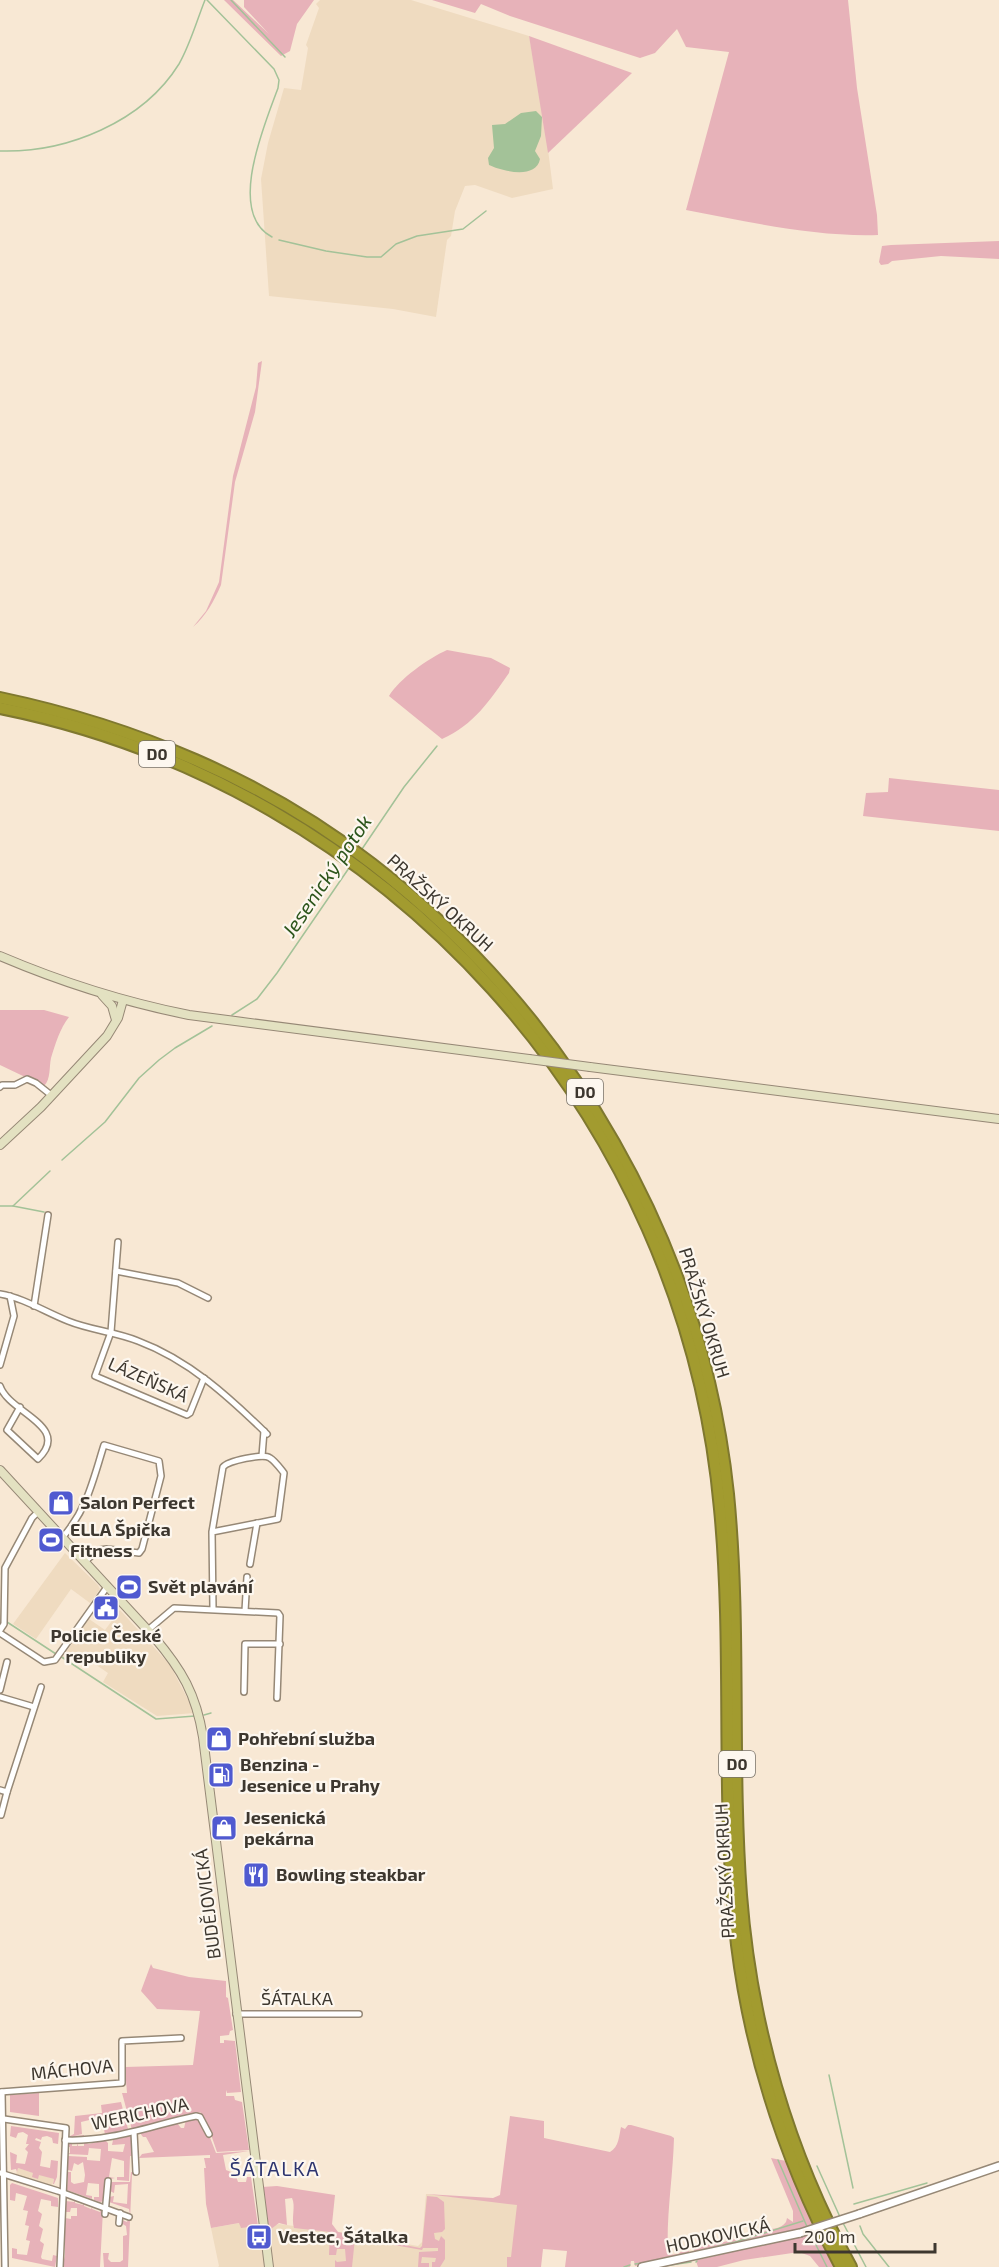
<svg xmlns="http://www.w3.org/2000/svg" width="999" height="2267" font-family="'Exo 2',sans-serif">
	<rect width="100%" height="100%" fill="#f8e8d4"/>
	<g fill="#efdbc0">
		<path d="M320 0H411L529 36 543 110 553 189 512 198 475 185 465 186 455 211 451 236 447 240 436 317 393 309 269 296 261 179 268 143 284 88 301 90 308 48 306 45 319 8 316 4Z"/>
		<path d="M65 1553 98 1585 100 1589 90 1603 71 1589 36 1639 13 1624Z"/>
		<path d="M120 1610 170 1665 195 1713 157 1716 103 1682 108 1673 86 1658H62L89 1619 105 1630Z"/>
		<path d="M18 2168 34 2173 33 2177 39 2174 54 2179 51 2189 15 2177Z"/>
		<path d="M426 2194 519 2204 512 2267H218L219 2266 211 2228 240 2223 242 2227 264 2225 265 2228 279 2224 339 2232 418 2246 422 2242Z"/>
	</g>
	<g fill="#e7b2b9">
		<path d="M224 0H233L269 34 244 7V0H314L297 24 290 51 281 56Z"/>
		<path d="M432 0H848L857 88 877 215 878 235C814 237 749 222 686 210L729 52 686 47 677 29 655 53 640 58 510 16 481 4 475 13Z"/>
		<path d="M529 36 632 73 548 153Z"/>
		<path d="M999 241V259L941 256 892 261 888 264 881 265 879 262 882 246 891 245Z"/>
		<path d="M262 361 255 412 235 482 221 585C214 601 206 616 193 627L206 611 219 582 233 476 256 387 258 363Z"/>
		<path d="M447 650 491 658 510 668 509 673C490 700 474 725 442 739L389 696C399 679 429 658 447 650Z"/>
		<path d="M889 778 999 790V831L863 816 866 793 888 792Z"/>
		<path d="M0 1010H44L69 1017C60 1028 55 1045 51 1058 49 1067 51 1079 44 1086L0 1065Z"/>
		<path d="M151 1964 153 1968 189 1977 226 1981V1997L228 1998 233 2030 230 2031 229 2035 220 2036V2043H224V2040L235 2041 241 2092 227 2093 226 2090V2096H234L235 2100 242 2102 249 2150 217 2152 206 2120 199 2114 201 2112 132 2130 122 2093H127L125 2067 193 2065 200 2011 157 2009 141 1991Z"/>
		<path d="M39 2093V2116L10 2112V2095Z"/>
		<path d="M121 2102 128 2129 127 2132 105 2135 102 2117 81 2122 82 2134 74 2136 84 2135V2138L68 2137 74 2134 75 2116 102 2113 101 2105Z"/>
		<path d="M510 2116 544 2121V2138L610 2152C619 2147 619 2136 621 2127L625 2129 628 2125H631L671 2136 674 2138C673 2177 666 2216 668 2255L678 2254 687 2247 690 2254 635 2266 634 2261H631L630 2267H565L567 2251 543 2249 541 2267H507V2257H511L517 2205 426 2194 493 2198 500 2195Z"/>
		<path d="M197 2118 203 2125 207 2136 209 2135 216 2153 249 2151 223 2155 226 2170 231 2172 232 2176H236L238 2182H246L247 2177H251L258 2226 241 2228 239 2223 211 2228 206 2204 204 2168H206L204 2158H210V2155L139 2158 142 2154 154 2152 146 2137H143L140 2133 177 2123 181 2128H184L186 2120Z"/>
		<path d="M11 2126 59 2133 58 2144 53 2143 52 2138 47 2136 42 2137 41 2140 36 2138 35 2140 41 2142 39 2148 42 2152 40 2166 50 2168 51 2160 58 2161 57 2177 54 2184H53L54 2179 39 2175 38 2179 32 2177 33 2173 18 2168 17 2172 16 2169 11 2170 10 2152 17 2155 16 2163 25 2164 28 2152 25 2149 29 2144H26L28 2135 23 2132 18 2133 16 2138 10 2136Z"/>
		<path d="M130 2136 132 2138 135 2156H130L129 2181 117 2180V2177H124V2161L112 2158 109 2177 115 2178 105 2180 106 2182 104 2201 100 2202 94 2200V2197H99V2184L88 2183 86 2195 92 2196V2199L67 2190 68 2172H71V2182L74 2184 84 2182 85 2175 83 2162 78 2165 74 2163 72 2171 68 2170V2156L87 2157V2160L100 2161 101 2149 89 2148 88 2155 67 2154 70 2153V2147H67L69 2142H72V2146H77V2142L78 2146H84V2142L89 2144 105 2140 108 2143V2151L123 2152 125 2144 112 2145 113 2140Z"/>
		<path d="M771 2158 786 2161 813 2224 778 2235 695 2253 692 2245C718 2247 740 2237 764 2230 773 2228 780 2230 786 2222L787 2218 793 2222V2211Z"/>
		<path d="M139 2171V2174H132L128 2267H104L103 2253H109L108 2259 111 2262H120L123 2260V2236L127 2235 126 2226 121 2223 122 2220 127 2222 130 2215 129 2209 109 2202V2197L114 2196 113 2202 127 2204 128 2184 115 2185 114 2193 110 2191V2182H130L131 2172 138 2173Z"/>
		<path d="M12 2183 58 2198V2207L51 2206V2201L41 2199 38 2211 42 2214 39 2226 43 2229 40 2241 44 2244 41 2257 42 2259 52 2261 53 2255 57 2256 55 2267 12 2258V2248L17 2249V2254L27 2255 30 2241 26 2240 29 2226 25 2225 28 2211 23 2210 27 2196 16 2193 15 2201 10 2200V2185Z"/>
		<path d="M277 2186 335 2195 332 2224 338 2232 420 2248 422 2246 427 2196 437 2197 444 2202 445 2229 442 2232 434 2233 435 2239 439 2241 441 2236 445 2240V2259L440 2267H432V2262H435L436 2258 422 2257 421 2263H429V2267H418L419 2252 438 2251V2248H423L422 2250 355 2238 352 2267H335V2260L337 2262 346 2261 345 2249H337L336 2255H329L330 2232 294 2228C291 2218 296 2206 292 2198L285 2199 287 2225 279 2223 271 2229 269 2227 262 2187Z"/>
		<path d="M75 2200V2203L83 2205 84 2203V2206L91 2209 93 2206 92 2209 100 2212 101 2209 103 2210 100 2267H62L65 2256V2218L71 2219V2216H77V2208H71L70 2212H65L66 2201 74 2202Z"/>
		<path d="M816 2232 835 2267H819L810 2256 799 2252 744 2260 717 2267H698L696 2261 698 2260Z"/>
	</g>
	<path fill="#a3c298" d="M536 111 542 117 541 136 535 151 540 159C536 180 502 171 489 165L488 158 494 148 492 125 505 124 521 113Z"/>
	<g fill="none" stroke-linecap="round" stroke-linejoin="round">
		<g stroke="#a3c298" stroke-width="1.5">
			<path d="M207 0 274 69 279 80 278 88C265 124 226 213 272 237"/>
			<path d="M231 0 285 57"/>
			<path d="M0 151C67 153 143 122 179 64 190 45 197 20 205 0"/>
			<path d="M279 240 326 251 367 257H381L396 244 417 236 463 229 486 211"/>
			<path d="M362 849 404 787 437 746"/>
			<path d="M232 1015 257 999 277 973 349 868"/>
			<path d="M62 1160 105 1122 139 1078 159 1060 175 1048 212 1026"/>
			<path d="M0 1206H13L50 1171"/>
			<path d="M13 1206 44 1212"/>
			<path d="M7 1622 56 1654"/>
			<path d="M60 1656 156 1719 195 1716"/>
			<path d="M204 1715 211 1713"/>
			<path d="M829 2075 853 2188"/>
			<path d="M778 2160 808 2229"/>
			<path d="M817 2166 840 2217"/>
			<path d="M854 2204 927 2183"/>
			<path d="M842 2221 866 2267"/>
			<path d="M860 2226 863 2234 889 2267"/>
			<path d="M810 2233 827 2267"/>
			<path d="M695 2252 735 2242 803 2221"/>
			<path d="M683 2255 689 2253"/>
			<path d="M696 2262 697 2261"/>
			<path d="M635 2264 649 2262"/>
			<path d="M664 2266 691 2262"/>
			<path d="M624 2267 630 2265"/>
		</g>
		<defs>
			<g id="minor">
				<path d="M0 1087 2 1085H15L27 1079 36 1083 51 1095"/>
				<path d="M118 1242 111 1332 95 1376 187 1415 190 1413 204 1378"/>
				<path d="M116 1271 178 1283 208 1298"/>
				<path d="M0 1294C24 1298 45 1312 68 1321 90 1330 116 1332 138 1341 189 1360 229 1397 267 1434"/>
				<path d="M34 1306 48 1215"/>
				<path d="M0 1365 14 1316 10 1296"/>
				<path d="M0 1386C9 1413 72 1426 38 1459L7 1430 20 1407"/>
				<path d="M262 1456 264 1431"/>
				<path d="M212 1532 278 1519 284 1473C280 1468 275 1461 270 1458 263 1453 228 1461 223 1467L212 1532 213 1609"/>
				<path d="M62 1538C87 1510 93 1480 104 1445L159 1461 161 1476 142 1549 139 1553 107 1549 99 1550 84 1562"/>
				<path d="M250 1564 257 1523"/>
				<path d="M245 1611 247 1577"/>
				<path d="M0 1630 4 1624 5 1568 32 1518 38 1512"/>
				<path d="M148 1630 174 1608 278 1613 280 1616 277 1698"/>
				<path d="M0 1633 44 1662 55 1660 107 1587"/>
				<path d="M0 1690 7 1662"/>
				<path d="M244 1692 245 1644H280"/>
				<path d="M0 1697 34 1707"/>
				<path d="M0 1790 7 1792 41 1687"/>
				<path d="M1 1815 7 1792"/>
				<path d="M236 2014H359"/>
				<path d="M0 2092 122 2083V2041L181 2038"/>
				<path d="M2 2092 5 2267"/>
				<path d="M4 2119 66 2128 60 2267"/>
				<path d="M134 2132 136 2172"/>
				<path d="M65 2140C111 2142 152 2125 196 2116L200 2117 209 2134"/>
				<path d="M0 2173 58 2191 129 2217"/>
				<path d="M105 2214 108 2181"/>
				<path d="M119 2223 120 2213"/>
			</g>
			<g id="tertiary">
				<path d="M859 2214 999 2166"/>
				<path d="M642 2267 800 2233"/>
			</g>
			<g id="secondary">
				<path d="M0 956C61 982 124 1002 189 1015L529 1059"/>
				<path d="M102 995 112 1006 116 1020"/>
				<path d="M590 1067 999 1119"/>
				<path d="M0 1145 41 1107 107 1036 118 1018 123 1000"/>
				<path d="M0 1470 154 1637C182 1670 196 1694 203 1737L269 2267"/>
			</g>
			<g id="motorway">
				<path d="M0 698C133 726 264 780 372 864 569 1016 702 1245 728 1494 741 1627 731 1761 741 1895 751 2025 788 2153 851 2267"/>
				<path d="M0 708C388 786 685 1113 720 1509 734 1654 720 1801 737 1945 751 2058 788 2167 841 2267"/>
			</g>
		</defs>
		<use href="#minor" stroke="#968876" stroke-width="8"/>
		<use href="#tertiary" stroke="#968876" stroke-width="10"/>
		<use href="#secondary" stroke="#968876" stroke-width="10"/>
		<use href="#motorway" stroke="#7f782f" stroke-width="14"/>
		<use href="#minor" stroke="#fff" stroke-width="5"/>
		<use href="#tertiary" stroke="#fff" stroke-width="7"/>
		<use href="#secondary" stroke="#e3e1c1" stroke-width="8"/>
		<use href="#motorway" stroke="#a29b2f" stroke-width="10"/>
		<defs>
			<path id="tertiary-bridge" d="M800 2233 859 2214"/>
			<path id="secondary-bridge" d="M529 1059 590 1067"/>
		</defs>
		<use href="#tertiary-bridge" stroke="#968876" stroke-width="10" stroke-linecap="butt"/>
		<use href="#secondary-bridge" stroke="#968876" stroke-width="10" stroke-linecap="butt"/>
		<use href="#tertiary-bridge" stroke="#fff" stroke-width="7"/>
		<use href="#secondary-bridge" stroke="#e3e1c1" stroke-width="8"/>
	</g>
	<defs>
		<symbol id="shop-square" viewBox="-11 -11 22 22"><rect x="-9" y="-9" width="18" height="18" rx="4" fill="#505ad0" stroke="#fdf7ef"/><path d="M-5-2.5h2.3a2.7 3.5 0 0 1 5.4 0H5L5.5 6h-11ZM-1.5-2.5h3a1.5 2.3 0 0 0-3 0Z" fill="#fff"/></symbol>
		<symbol id="stadium-square" viewBox="-11 -11 22 22"><rect x="-9" y="-9" width="18" height="18" rx="4" fill="#505ad0" stroke="#fdf7ef"/><path d="M0-5a6.5 5 0 1 0 0 10a6.5 5 0 1 0 0-10ZM-3.5-1.8h7v3.6h-7Z" fill="#fff"/></symbol>
		<symbol id="civic-square" viewBox="-11 -11 22 22"><rect x="-9" y="-9" width="18" height="18" rx="4" fill="#505ad0" stroke="#fdf7ef"/><path d="M-.6-6.5H3V-4.5H.6V-3L4-1V1h2V6H-6V1h2V-1L-.6-3ZM-1.2 2.5V6h2.4V2.5Z" fill="#fff"/></symbol>
		<symbol id="fuel-square" viewBox="-11 -11 22 22"><rect x="-9" y="-9" width="18" height="18" rx="4" fill="#505ad0" stroke="#fdf7ef"/><path d="M-5.5-6h7V0h2V4h1.3V-2.5L3-4.5l.8-.8L6-3V5H2.5V1h-1V6h-7ZM-4.2-4.7v3.2H.2V-4.7Z" fill="#fff"/></symbol>
		<symbol id="restaurant-square" viewBox="-11 -11 22 22"><rect x="-9" y="-9" width="18" height="18" rx="4" fill="#505ad0" stroke="#fdf7ef"/><path d="M-5-6h1v4h1v-4h1v4h1v-4h1v5L-1.5 .5V6h-2V.5L-5-1ZM5-6V6H3V1.5H1.5Q1.5-4 5-6Z" fill="#fff"/></symbol>
		<symbol id="bus-square" viewBox="-11 -11 22 22"><rect x="-9" y="-9" width="18" height="18" rx="4" fill="#505ad0" stroke="#fdf7ef"/><path d="M-5-6H5V4H4V6H2V4H-2V6H-4V4H-5ZM-3.5-4V0h7V-4ZM-3.5 1.2v1.5H-2V1.2ZM2 1.2v1.5H3.5V1.2Z" fill="#fff"/></symbol>
	</defs>
	<g fill-rule="evenodd">
		<use href="#shop-square" x="46" y="1488" width="30" height="30"/>
		<use href="#stadium-square" x="36" y="1525" width="30" height="30"/>
		<use href="#stadium-square" x="114" y="1572" width="30" height="30"/>
		<use href="#civic-square" x="91" y="1593" width="30" height="30"/>
		<use href="#shop-square" x="204" y="1724" width="30" height="30"/>
		<use href="#fuel-square" x="206" y="1760" width="30" height="30"/>
		<use href="#shop-square" x="209" y="1813" width="30" height="30"/>
		<use href="#restaurant-square" x="241" y="1860" width="30" height="30"/>
		<use href="#bus-square" x="244" y="2222" width="30" height="30"/>
	</g>
	<g text-anchor="middle" stroke-width="4.5" stroke-linejoin="round" paint-order="stroke">
		<g fill="#fdf7ef" stroke="#777169" stroke-width="1.5">
			<rect x="139" y="741" width="36" height="26" rx="4.5"/>
			<rect x="567" y="1079" width="36" height="26" rx="4.5"/>
			<rect x="719" y="1751" width="36" height="26" rx="4.5"/>
		</g>
		<g font-size="16" font-weight="bold" fill="#3d372f">
			<text x="157" y="760">D0</text>
			<text x="585" y="1098">D0</text>
			<text x="737" y="1770">D0</text>
		</g>
		<g font-size="18" fill="#3d372f" stroke="#fdf7ef">
			<text transform="translate(440 903) rotate(42)" y="6">PRAŽSKÝ OKRUH</text>
			<text transform="translate(704 1313) rotate(73)" y="6">PRAŽSKÝ OKRUH</text>
			<text transform="translate(148 1380) rotate(24)" y="6">LÁZEŇSKÁ</text>
			<text transform="translate(725 1871) rotate(-93)" y="6">PRAŽSKÝ OKRUH</text>
			<text transform="translate(208 1904) rotate(-97)" y="6">BUDĚJOVICKÁ</text>
			<text x="297" y="2005">ŠÁTALKA</text>
			<text transform="translate(72 2070) rotate(-6)" y="6">MÁCHOVA</text>
			<text transform="translate(140 2114) rotate(-12)" y="6">WERICHOVA</text>
			<text transform="translate(718 2236) rotate(-12)" y="6">HODKOVICKÁ</text>
		</g>
		<g font-size="18" font-weight="bold" fill="#3d372f" stroke="#fdf7ef" text-anchor="start">
			<text x="80" y="1509">Salon Perfect</text>
			<text x="70" y="1536">ELLA Špička<tspan x="70" dy="21">Fitness</tspan></text>
			<text x="148" y="1593">Svět plavání</text>
			<text x="106" y="1642" text-anchor="middle">Policie České<tspan x="106" dy="21">republiky</tspan></text>
			<text x="238" y="1745">Pohřební služba</text>
			<text x="240" y="1771">Benzina -<tspan x="240" dy="21">Jesenice u Prahy</tspan></text>
			<text x="244" y="1824">Jesenická<tspan x="244" dy="21">pekárna</tspan></text>
			<text x="276" y="1881">Bowling steakbar</text>
			<text x="278" y="2243">Vestec, Šátalka</text>
		</g>
		<g font-size="20" font-style="italic" fill="#2d561c" stroke="#fdf7ef">
			<text transform="translate(327 876) rotate(-56)" y="7">Jesenický potok</text>
		</g>
		<g font-size="20" letter-spacing="1.5" fill="#2d346f" stroke="#fdf7ef">
			<text x="275" y="2176">ŠÁTALKA</text>
		</g>
	</g>
	<path d="M795 2243v9h140v-9" fill="none" stroke="#3d372f" stroke-width="3"/>
	<text x="804" y="2243" font-size="18" fill="#3d372f" stroke="#fdf7ef" stroke-width="4.5" paint-order="stroke">200 m</text>
</svg>
